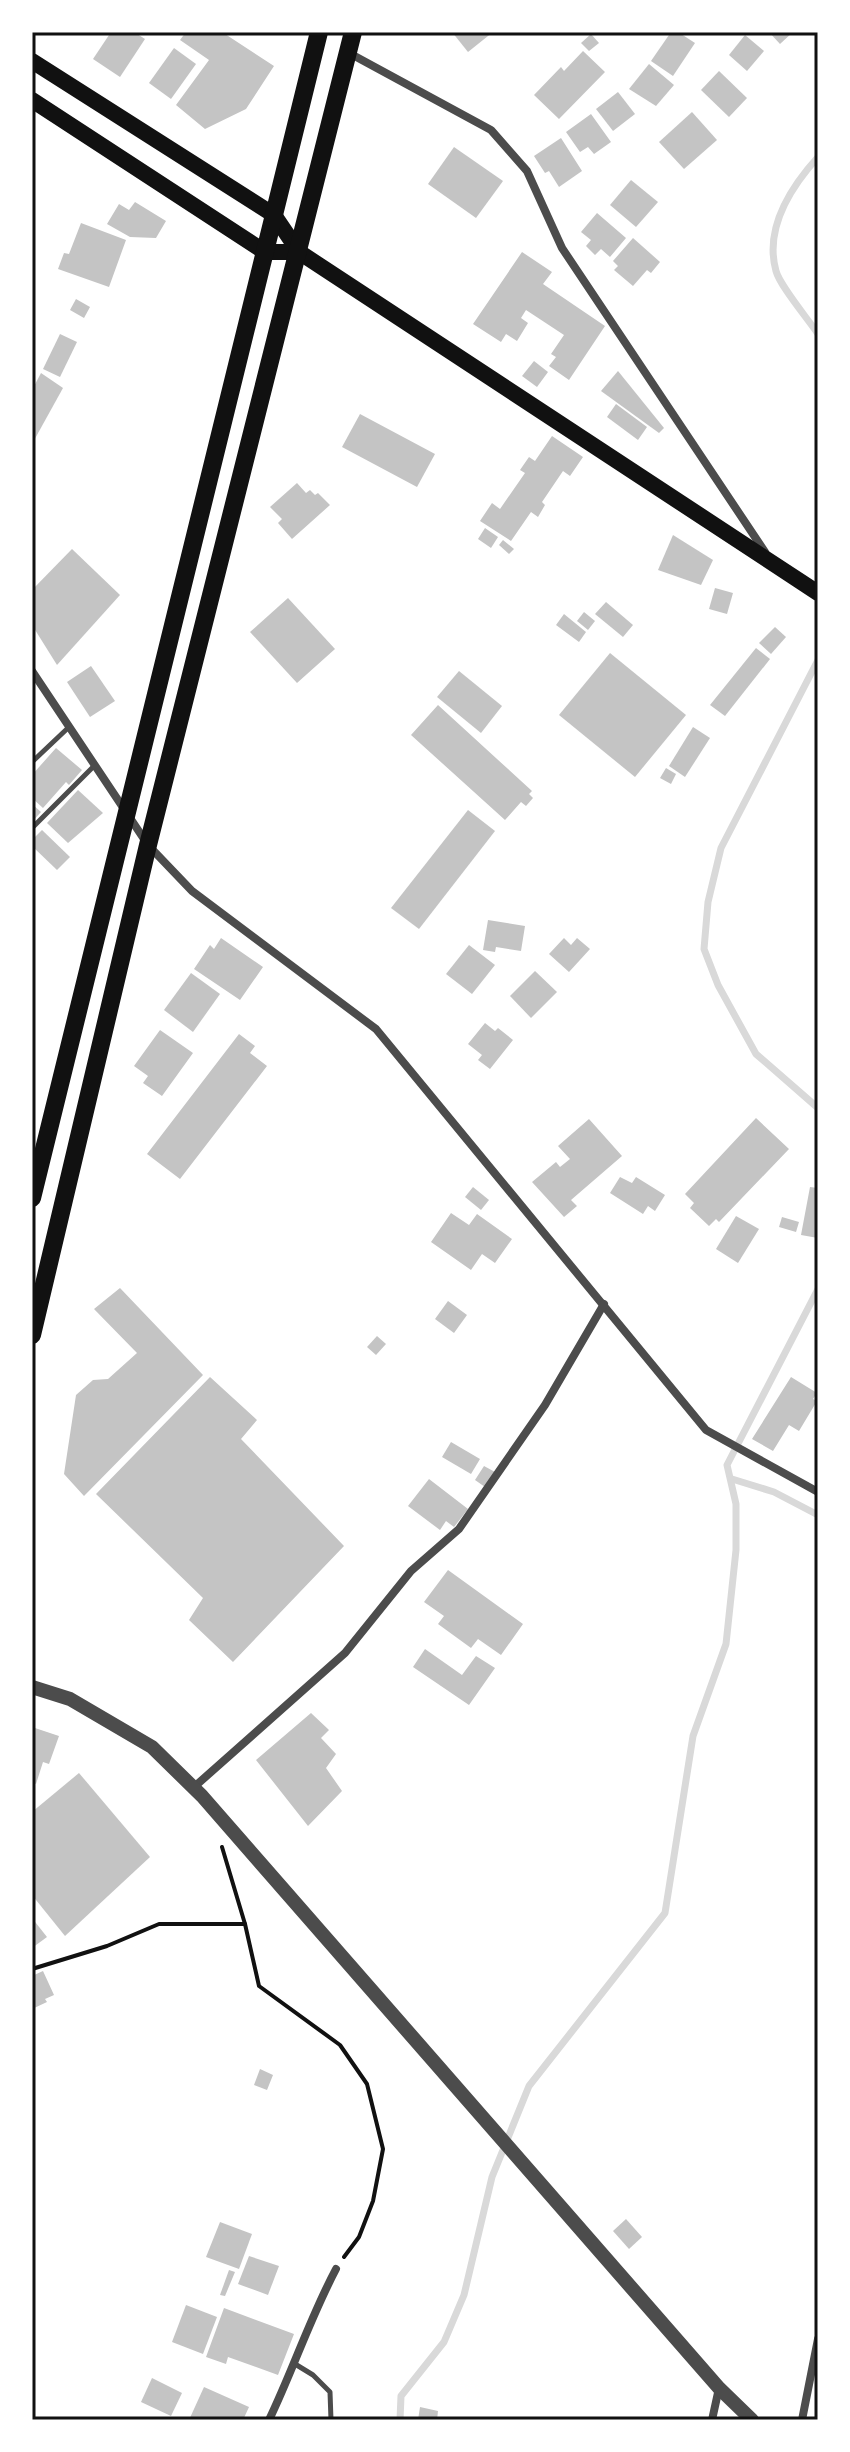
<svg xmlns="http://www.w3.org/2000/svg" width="850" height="2452" font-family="Mulish,sans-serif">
	<rect width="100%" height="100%" fill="#fff"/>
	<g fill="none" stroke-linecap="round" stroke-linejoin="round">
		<g stroke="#d9d9d9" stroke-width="7">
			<path d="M818 157C790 188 764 228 776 271 780 286 808 319 818 334"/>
			<path d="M818 660 721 848 708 902 704 949 718 985 756 1054 818 1108"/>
			<path d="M732 1479 774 1492 818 1515"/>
			<path d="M400 2420 401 2396 444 2342 464 2295 492 2177 529 2086 665 1913 693 1736 726 1644 736 1550V1504L727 1465 818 1289"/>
		</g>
	</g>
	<g fill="#c4c4c4">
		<path d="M111 32H134L145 39 120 77 93 59Z"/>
		<path d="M186 32H222L274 66 246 109 205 129 176 105 209 60 180 40Z"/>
		<path d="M452 32H493L468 52Z"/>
		<path d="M671 32H678L695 43 673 76 651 61Z"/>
		<path d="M769 32H793L780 44Z"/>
		<path d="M591 34 599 43 589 51 581 43Z"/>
		<path d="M745 35 764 51 747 71 729 55Z"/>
		<path d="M174 48 196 64 171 99 149 83Z"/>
		<path d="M583 51 605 72 559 119 534 95 561 67 564 71Z"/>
		<path d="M649 64 674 85 656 106 629 89Z"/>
		<path d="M719 71 747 98 729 117 701 90Z"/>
		<path d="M618 92 635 114 613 131 596 109Z"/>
		<path d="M692 112 717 140 684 169 659 142Z"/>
		<path d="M591 114 611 142 594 154 588 147 580 152 566 132Z"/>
		<path d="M561 138 582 171 559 187 549 171 545 173 534 156Z"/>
		<path d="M454 147 503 181 476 218 428 184Z"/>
		<path d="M631 180 658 202 636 227 610 205Z"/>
		<path d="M135 202 166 221 156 238 130 237 107 224 119 204 129 210Z"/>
		<path d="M597 213 626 238 610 257 601 249 595 255 586 246 591 240 581 232Z"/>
		<path d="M81 223 126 240 109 287 58 269 64 253 69 254Z"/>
		<path d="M633 238 660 262 651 273 647 270 633 286 614 270 618 266 613 261Z"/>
		<path d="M522 252 552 272 543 284 605 326 569 380 549 366 556 357 551 354 564 335 526 310 521 318 528 323 517 341 506 334 501 342 473 324Z"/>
		<path d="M76 299 90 307 84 318 70 310Z"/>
		<path d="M60 334 77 342 60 377 43 369Z"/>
		<path d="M534 361 548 372 537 387 522 376Z"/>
		<path d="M618 371 664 428 659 433 601 391Z"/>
		<path d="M41 373 63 388 32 444V390Z"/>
		<path d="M616 404 647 427 638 440 607 417Z"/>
		<path d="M360 414 435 454 417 487 342 447Z"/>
		<path d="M552 436 583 457 570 476 563 471 542 502 545 505 538 517 531 512 511 541 480 521 492 503 500 509 525 473 520 470 529 457 535 461Z"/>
		<path d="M297 483 306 493 310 490 315 495 318 493 330 505 292 539 278 523 282 519 270 507Z"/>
		<path d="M485 528 498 537 491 548 478 539Z"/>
		<path d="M673 535 713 560 701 585 658 570Z"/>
		<path d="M503 540 514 549 509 554 499 545Z"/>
		<path d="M72 549 120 595 57 665 32 625V590Z"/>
		<path d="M715 588 733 593 727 614 709 609Z"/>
		<path d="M288 598 335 649 297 683 250 632Z"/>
		<path d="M606 602 633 625 623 637 595 614Z"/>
		<path d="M584 612 595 621 588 630 577 621Z"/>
		<path d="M564 614 586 632 579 642 556 625Z"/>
		<path d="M775 627 786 637 771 654 759 643Z"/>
		<path d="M756 648 770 659 725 716 710 705Z"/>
		<path d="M610 653 686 715 635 777 559 715Z"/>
		<path d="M91 666 115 701 90 717 67 682Z"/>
		<path d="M459 671 502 706 481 733 437 697Z"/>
		<path d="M438 705 532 791 529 794 533 798 526 806 521 802 505 820 411 735Z"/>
		<path d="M693 727 710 738 685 777 669 766Z"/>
		<path d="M56 748 82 770 69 785 66 782 43 808 32 798V775Z"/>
		<path d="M666 768 676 774 671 784 660 778Z"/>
		<path d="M78 790 103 813 68 843 47 823Z"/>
		<path d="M32 804 41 812 32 822Z"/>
		<path d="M468 810 495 831 419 929 391 908Z"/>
		<path d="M42 830 70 857 57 870 32 846V840Z"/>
		<path d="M488 920 525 926 521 951 496 947 495 952 483 950Z"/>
		<path d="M221 938 263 967 240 1000 194 969 210 945 214 949Z"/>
		<path d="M564 938 571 945 577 938 590 949 569 972 549 954Z"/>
		<path d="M469 945 495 965 472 994 446 974Z"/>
		<path d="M535 971 557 992 531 1018 510 996Z"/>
		<path d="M191 973 220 994 193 1032 164 1010Z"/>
		<path d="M485 1023 495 1031 498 1028 513 1040 490 1069 478 1060 482 1055 468 1044Z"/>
		<path d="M160 1030 193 1053 162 1096 143 1083 148 1076 134 1066Z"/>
		<path d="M239 1034 255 1046 250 1053 267 1066 180 1179 147 1154Z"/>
		<path d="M756 1118 789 1149 719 1222 716 1219 709 1226 690 1208 694 1203 685 1194Z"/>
		<path d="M589 1119 622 1156 571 1200 577 1206 564 1217 532 1182 556 1162 560 1167 570 1159 558 1146Z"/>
		<path d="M620 1177 632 1183 636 1177 665 1195 655 1211 648 1206 643 1214 610 1193Z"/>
		<path d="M473 1187 489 1200 481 1210 465 1197Z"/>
		<path d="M810 1187 818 1188V1238L801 1235Z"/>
		<path d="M451 1213 469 1225 477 1214 512 1239 495 1263 482 1254 471 1270 431 1242Z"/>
		<path d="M736 1216 759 1229 738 1263 716 1249Z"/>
		<path d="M782 1217 799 1222 796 1232 779 1227Z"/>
		<path d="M120 1288 203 1375 84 1496 64 1474 76 1395 93 1380 108 1379 137 1353 94 1309Z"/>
		<path d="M448 1301 467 1315 454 1333 435 1319Z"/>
		<path d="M377 1336 386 1344 376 1355 367 1347Z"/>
		<path d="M210 1377 257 1420 241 1439 344 1546 233 1662 189 1620 203 1598 96 1494Z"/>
		<path d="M791 1377 817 1393 813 1399 817 1401 799 1431 789 1425 773 1451 752 1439Z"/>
		<path d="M451 1442 480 1459 471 1474 442 1457Z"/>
		<path d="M484 1466 495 1472 485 1487 475 1480Z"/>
		<path d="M429 1479 468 1509 454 1527 446 1521 440 1530 408 1506Z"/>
		<path d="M448 1570 523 1624 501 1655 478 1639 471 1648 438 1624 444 1616 424 1602Z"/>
		<path d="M425 1649 462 1675 476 1656 495 1668 469 1705 413 1667Z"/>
		<path d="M311 1713 329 1730 321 1738 336 1754 326 1768 342 1791 308 1826 256 1760Z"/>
		<path d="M32 1727 59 1736 49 1764 43 1762 36 1784 32 1782Z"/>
		<path d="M79 1773 150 1857 65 1936 32 1895V1812Z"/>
		<path d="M32 1918 47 1937 32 1948Z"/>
		<path d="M43 1971 54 1995 45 1999 47 2002 32 2009V1976Z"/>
		<path d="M260 2069 273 2075 267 2090 254 2085Z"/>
		<path d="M626 2219 642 2237 629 2249 613 2231Z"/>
		<path d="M220 2222 252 2234 239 2269 206 2257Z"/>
		<path d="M249 2256 279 2266 268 2295 238 2284Z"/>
		<path d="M229 2270 235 2272 225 2296 220 2295Z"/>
		<path d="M186 2305 217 2317 203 2354 172 2342Z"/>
		<path d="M224 2308 294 2334 278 2375 228 2357 226 2364 206 2357Z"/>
		<path d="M152 2378 182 2393 171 2416 141 2402Z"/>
		<path d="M204 2387 249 2407 243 2420H189Z"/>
		<path d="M420 2407 438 2411 437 2420H418Z"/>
	</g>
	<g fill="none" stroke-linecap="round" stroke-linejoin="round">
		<g stroke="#111" stroke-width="4">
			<path d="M222 1847 245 1924 259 1986 340 2045 367 2084 383 2149 373 2201 359 2237 344 2257"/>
			<path d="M32 1969 107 1946 159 1924H245"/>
		</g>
		<g stroke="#4c4c4c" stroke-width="5">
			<path d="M32 762 69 727"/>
			<path d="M32 828 95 765"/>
			<path d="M295 2364 313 2375 330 2392 331 2420"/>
		</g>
		<g stroke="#4c4c4c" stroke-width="8">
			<path d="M349 53 491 130 527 171 562 248 765 552"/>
			<path d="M32 671 148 845 192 891 376 1029 706 1430 818 1492"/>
			<path d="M193 1788 345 1653 411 1571 459 1529 545 1405 604 1304"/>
			<path d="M269 2420C293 2370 310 2318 336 2269"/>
			<path d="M712 2420 719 2388"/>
			<path d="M802 2420 818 2339"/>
		</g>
		<path stroke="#4c4c4c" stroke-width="14" d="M32 1687 70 1699 152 1747 202 1796 719 2388 752 2420"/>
		<g stroke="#111" stroke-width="16">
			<path d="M32 61 274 215 299 252 818 593"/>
			<path d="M32 100 265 252H299"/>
		</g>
		<g stroke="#111" stroke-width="18">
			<path d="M32 1198 319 32"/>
			<path d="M32 1335 148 845 353 32"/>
		</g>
	</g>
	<rect width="850" height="2452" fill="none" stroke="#ffffff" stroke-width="68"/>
	<rect x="34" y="34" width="782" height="2384" fill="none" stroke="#111" stroke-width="3"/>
</svg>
